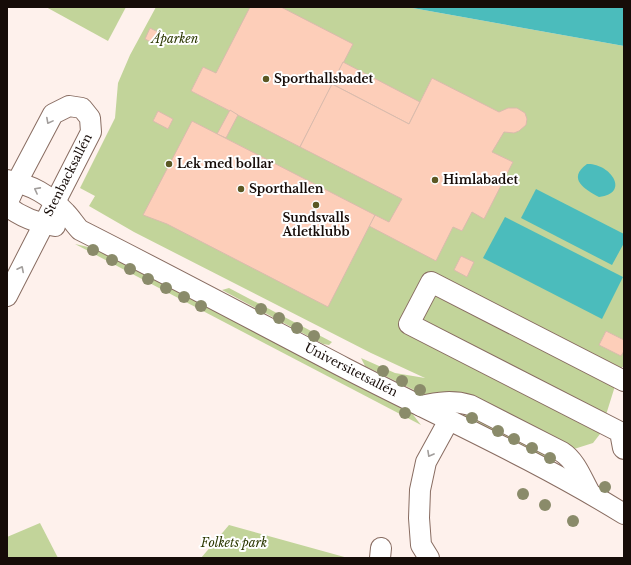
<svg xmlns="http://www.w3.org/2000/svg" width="631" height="565" font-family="'Libre Baskerville',serif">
	<rect width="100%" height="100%" fill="#fef1ec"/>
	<g fill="#c2d49a">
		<path d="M46 7H126L108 41Z"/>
		<path d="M156 7H407L624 46V367H622L620 370 600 434 593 443 574 449 416 391 365 366 361 358 395 373 425 378 371 353 134 232 89 206 95 196 80 188 115 118 118 83 130 55Z"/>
		<path d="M75 244 97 249 411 412 421 425Z"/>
		<path d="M229 288 332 342 329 345 323 344 222 290Z"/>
		<path d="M463 412 555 458 556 460 554 462H551L463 416Z"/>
		<path d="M40 523 58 558H7V537Z"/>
		<path d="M229 525 348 558H201Z"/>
	</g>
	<g fill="#4bbcbc">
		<path d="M407 7H624V46Z"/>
		<path d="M587 164C610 163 631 193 599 197 586 190 566 179 587 164Z"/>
		<path d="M536 189 624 234V243L612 265 521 218Z"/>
		<path d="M505 217 623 277 602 319 483 258Z"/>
	</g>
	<g fill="#fdceb9" stroke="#d9bbad">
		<path d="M250 7H281L353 44 300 147 191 91 203 67 216 73Z"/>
		<path d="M150 28 160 33 155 44 145 39Z"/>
		<path d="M343 62 420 102 409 124 332 84Z"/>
		<path d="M432 78 499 112 508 108H517L525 113 527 119 526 125 519 131 514 133 504 132 492 152 513 162 484 219 472 212 462 231 453 227 436 261 369 226 375 215 389 222 402 199 300 147 332 84 409 124Z"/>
		<path d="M230 110 238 115 226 138 217 134Z"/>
		<path d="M158 111 173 119 168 129 153 121Z"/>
		<path d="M192 121 375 215 328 307 167 224 143 215Z"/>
		<path d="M461 256 474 262 467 277 454 270Z"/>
		<path d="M606 331 624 340V351L621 356 599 345Z"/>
	</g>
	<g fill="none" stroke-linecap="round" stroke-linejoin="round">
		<defs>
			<g id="minor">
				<path d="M7 180C32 185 48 194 66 213 71 218 75 225 80 230 169 275 257 322 345 368 438 416 535 459 624 514"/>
				<path d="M7 204 17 182 53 114 69 106 82 108 90 118 91 132 7 296"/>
				<path d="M7 206C22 218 37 223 55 226"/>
				<path d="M624 381 431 282 409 324 620 432 623 448 624 449"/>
				<path d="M421 406C438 402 453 400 470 405L562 452C576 461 582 479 590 493"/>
				<path d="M380 558 381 548"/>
				<path d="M429 558 421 545 419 518 420 490 426 462 449 420"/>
			</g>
		</defs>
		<use href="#minor" stroke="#886c61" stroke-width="22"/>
		<use href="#minor" stroke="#fff" stroke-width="20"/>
	</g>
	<g fill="#8a8b6a">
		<circle cx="93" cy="250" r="6"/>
		<circle cx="112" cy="260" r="6"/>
		<circle cx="130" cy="269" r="6"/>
		<circle cx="148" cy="279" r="6"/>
		<circle cx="166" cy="288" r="6"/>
		<circle cx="184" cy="297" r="6"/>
		<circle cx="201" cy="306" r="6"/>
		<circle cx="261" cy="309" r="6"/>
		<circle cx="279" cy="318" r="6"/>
		<circle cx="297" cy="328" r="6"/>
		<circle cx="314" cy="336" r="6"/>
		<circle cx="383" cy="371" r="6"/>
		<circle cx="402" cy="381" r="6"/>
		<circle cx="420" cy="390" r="6"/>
		<circle cx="405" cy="413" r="6"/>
		<circle cx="472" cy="418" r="6"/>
		<circle cx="498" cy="431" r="6"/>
		<circle cx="514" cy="439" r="6"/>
		<circle cx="532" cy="448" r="6"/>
		<circle cx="550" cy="458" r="6"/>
		<circle cx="605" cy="487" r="6"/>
		<circle cx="523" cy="494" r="6"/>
		<circle cx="545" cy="505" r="6"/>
		<circle cx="573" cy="521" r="6"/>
	</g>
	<defs><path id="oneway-chevron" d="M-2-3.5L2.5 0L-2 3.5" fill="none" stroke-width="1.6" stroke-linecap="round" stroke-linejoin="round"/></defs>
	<g stroke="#a29e9c">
		<use href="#oneway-chevron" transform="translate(49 121) rotate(118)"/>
		<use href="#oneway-chevron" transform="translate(37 190) rotate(-152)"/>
		<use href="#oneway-chevron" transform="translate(21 269) rotate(-63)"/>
		<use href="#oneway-chevron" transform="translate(430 454) rotate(119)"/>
	</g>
	<g fill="#5b5824" stroke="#fff" stroke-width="1.5">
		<circle cx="266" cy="79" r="4"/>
		<circle cx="169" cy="164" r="4"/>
		<circle cx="435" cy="180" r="4"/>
		<circle cx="241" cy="189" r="4"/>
		<circle cx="316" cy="205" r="4"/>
	</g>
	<g text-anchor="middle" stroke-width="4" stroke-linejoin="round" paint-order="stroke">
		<g font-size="12" font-style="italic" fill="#2b3700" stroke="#fff">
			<text x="175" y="43">Åparken</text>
			<text x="234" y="547">Folkets park</text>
		</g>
		<g font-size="12" font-weight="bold" fill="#160c08" stroke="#fff" text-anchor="start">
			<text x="274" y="83">Sporthallsbadet</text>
			<text x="177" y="168">Lek med bollar</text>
			<text x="443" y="184">Himlabadet</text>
			<text x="249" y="193">Sporthallen</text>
			<text x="316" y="222" text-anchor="middle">Sundsvalls<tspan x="316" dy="14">Atletklubb</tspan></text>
		</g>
		<g font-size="12" fill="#160c08" stroke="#fff">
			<text transform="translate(68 175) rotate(-63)" y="4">Stenbacksallén</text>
			<text transform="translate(351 370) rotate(27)" y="4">Universitetsallén</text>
		</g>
	</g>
	<rect width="631" height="565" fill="none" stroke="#160c08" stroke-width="16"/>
</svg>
